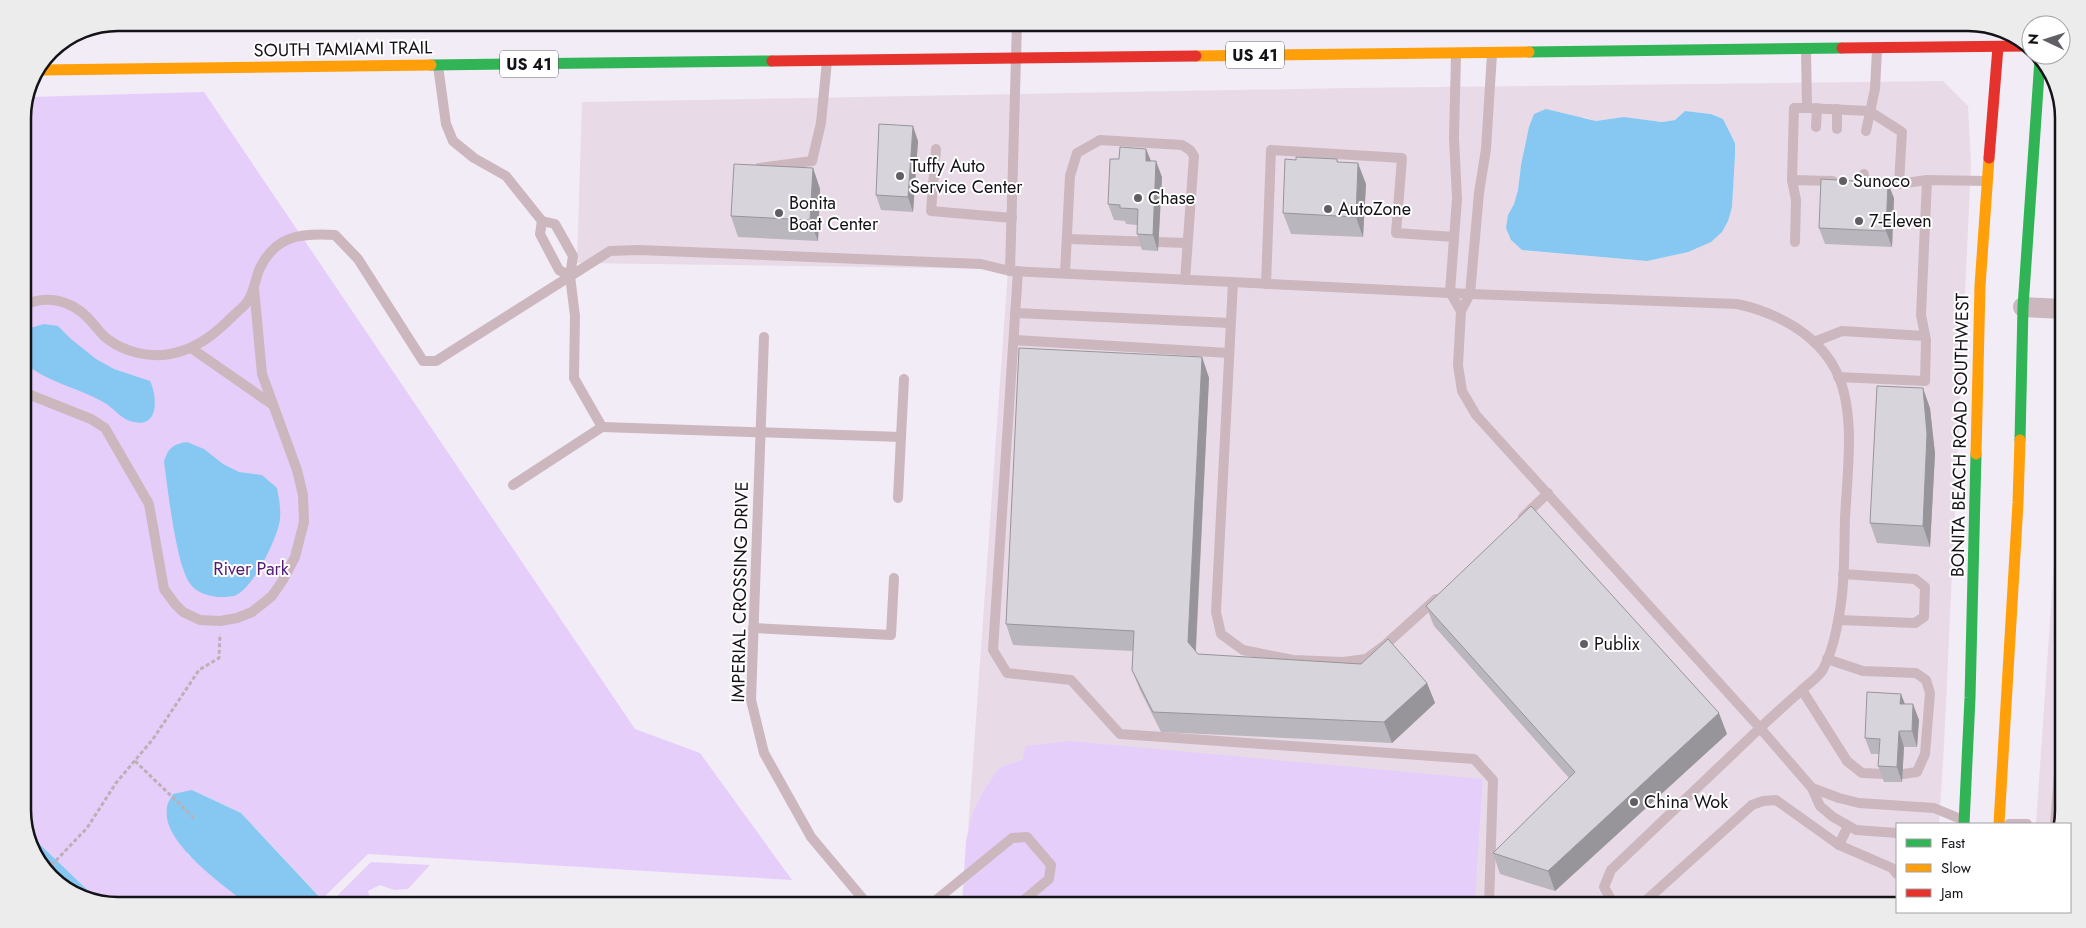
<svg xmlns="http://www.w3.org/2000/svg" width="2086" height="928" font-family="Jost,sans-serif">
	<rect width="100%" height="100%" fill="#f2ecf7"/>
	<g fill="#e8dbe7" fill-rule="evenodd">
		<path d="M1943 81 1968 106 1971 164 1944 746 1939 824H1897V905H1475L1483 779 1023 759 999 768 983 791 972 814 968 831 1008 269 577 263 582 102 1347 88ZM1685 111 1711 114 1723 119 1735 143 1732 207 1647 261 1522 250 1511 240 1508 215 1514 204 1518 190 1521 165 1525 152 1584 117 1596 121 1624 117 1662 122 1675 120Z"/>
		<path d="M2063 433V810L2061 824H2036Z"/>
	</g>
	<g fill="#e6cefa">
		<path d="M204 92 635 729 700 753 792 880 368 854 322 899 241 813 192 790 187 854 248 905H118L100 902 28 833 23 817V112L29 97Z"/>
		<path d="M1070 741 1483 779 1475 905H962L966 841 972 814 983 791 999 768 1023 759 1025 746Z"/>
		<path d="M371 862 430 865 408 889 394 890 380 885 368 891 372 905H337L333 900Z"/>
	</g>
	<g fill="#86c8f1">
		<path d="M1546 109 1596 121 1624 117 1662 122 1675 120 1685 111 1711 114 1723 119 1735 143V155L1732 207 1728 221 1722 232 1711 242 1688 252 1647 261 1522 250 1511 240 1506 228 1508 215 1514 204 1518 190 1521 165 1529 127 1534 114Z"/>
		<path d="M44 324 58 326 71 339 96 359 114 369 150 381C157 395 160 428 134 422 124 421 116 411 108 405 80 387 51 385 23 362V336L30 328Z"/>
		<path d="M187 442 204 449 223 464 239 472 262 475 277 488C279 498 281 509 280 519 278 537 253 590 234 596 229 597 223 597 218 597 209 596 197 593 191 585 176 567 168 489 164 462 168 448 173 444 187 442Z"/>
		<path d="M192 790 241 813 327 905H248C224 885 161 843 167 808 167 803 171 798 173 794Z"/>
		<path d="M28 833 100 902 81 898 39 863Z"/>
	</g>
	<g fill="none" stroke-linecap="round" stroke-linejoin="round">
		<g stroke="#bcafb5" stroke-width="3" stroke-dasharray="4 2.5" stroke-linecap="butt">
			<path d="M135 761 195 819"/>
			<path d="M47 870 87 828 116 783 153 739 199 670 219 658 220 634"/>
		</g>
		<g stroke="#cdb7be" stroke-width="10">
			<path d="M1017 22 1010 271 1470 294 1737 304C1775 312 1816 333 1835 369 1857 409 1847 474 1845 519 1844 553 1845 588 1838 621 1835 638 1830 657 1822 671 1817 678 1808 684 1802 690 1788 702 1774 715 1760 728L1812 788 1820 806 1833 817 1856 830 1897 833"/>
			<path d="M1806 49 1807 108 1869 111 1902 132 1899 184 1927 180 1987 181"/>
			<path d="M1492 54 1486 149 1479 193 1470 294 1461 311 1458 365 1462 391 1476 415 1760 728 1611 870 1604 887 1614 905"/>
			<path d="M1456 55 1454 138 1457 199 1450 292 1461 311"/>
			<path d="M438 66 446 124 453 141 474 158 506 176 542 221 555 224 573 256 570 276 575 316 574 378 602 427 513 485"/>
			<path d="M1837 109V129"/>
			<path d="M1816 127 1817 108"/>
			<path d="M1866 131 1875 89 1877 50"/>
			<path d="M936 149 931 211 1012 218"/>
			<path d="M759 168 812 161 821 123 827 61"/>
			<path d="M1792 180 1794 108H1807"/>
			<path d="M1863 182 1864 174"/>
			<path d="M542 221 540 234 559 270 570 276"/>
			<path d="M1067 239 1187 243"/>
			<path d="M1795 242 1796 200 1792 180 1833 181"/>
			<path d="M1018 271 993 650 1007 673 1071 680 1120 734 1474 759 1493 780 1489 905"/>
			<path d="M1065 273 1070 176 1077 153 1100 140 1182 145 1190 150 1194 156 1185 280"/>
			<path d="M1233 282 1216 612 1221 634 1243 650 1293 660 1343 662 1366 659 1385 645 1436 599"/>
			<path d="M1266 284 1271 150 1402 158 1396 233 1454 237"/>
			<path d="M23 306C45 294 71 300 88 318 95 325 101 335 109 340 125 352 150 358 170 354 197 349 215 334 234 315 238 311 244 307 247 302 254 293 255 280 259 270 275 235 301 233 335 235L358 259 423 361H436L610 251 639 250 981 264 1010 271"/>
			<path d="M1015 313 1230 323"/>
			<path d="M764 337 751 700 764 753 811 837 868 905"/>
			<path d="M1014 340 1229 353"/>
			<path d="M1814 342 1842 331 1925 336"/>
			<path d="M191 348 273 405"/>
			<path d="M1838 377 1925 381 1926 340 1921 315 1927 180"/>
			<path d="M23 392 91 419 105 428 149 504 164 589 175 604 183 612 200 620 220 621 237 618 252 612 272 596 283 580 295 557 304 522 303 495 297 470 262 374 254 288"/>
			<path d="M602 427 901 437 904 379"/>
			<path d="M898 498 901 437"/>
			<path d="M1523 517 1548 493"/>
			<path d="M1839 620 1915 623 1924 617 1925 587 1915 579 1843 574"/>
			<path d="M753 628 891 635 894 578"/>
			<path d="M1827 659 1863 671 1916 673 1926 680 1930 693 1925 754 1917 772 1903 774"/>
			<path d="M1802 690 1847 761 1862 773 1884 774"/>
			<path d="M1812 788 1839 798 1859 803 1934 808 1963 820"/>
			<path d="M2009 824H2027"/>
			<path d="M2055 824 2063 724"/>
			<path d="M1848 826 1839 845 1892 868 1897 874"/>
			<path d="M930 905 1012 838 1027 837 1051 865 1049 879 1018 905"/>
			<path d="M1641 905 1752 805 1763 801 1776 800 1839 845"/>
		</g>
		<path stroke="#cdb7be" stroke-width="20" d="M2023 307 2063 309"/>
		<g stroke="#30b455" stroke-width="11">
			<path d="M1529 52 1842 48"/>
			<path d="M431 65 772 61"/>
			<path d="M2020 440 2023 307 2040 59"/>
			<path d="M1964 824 1970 698 1976 454"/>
		</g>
		<g stroke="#ff9f0a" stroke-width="11">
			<path d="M100 26 386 22"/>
			<path d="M1196 56 1529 52"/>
			<path d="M42 70 431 65"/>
			<path d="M1976 454 1980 286 1989 158"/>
			<path d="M1999 824 2018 503 2020 440"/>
		</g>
		<g stroke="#e5322d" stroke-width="11">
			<path d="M1842 48 2025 46"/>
			<path d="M772 61 1196 56"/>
			<path d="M1989 158 1998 47"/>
		</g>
	</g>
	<g fill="#bab6bd">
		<path d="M918 141 913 212 881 210 876 195Z"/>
		<path d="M1146 149 1151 161 1162 177 1158 251 1142 250 1137 234V225L1126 224 1125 221 1114 220 1108 204 1119 159Z"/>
		<path d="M1337 159 1338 162 1366 184 1363 237 1291 234 1283 213 1296 160Z"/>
		<path d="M813 168 820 189 818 241 738 237 731 216Z"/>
		<path d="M1894 198 1892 247 1825 244 1819 228Z"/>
		<path d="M1202 357 1209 378 1196 652 1198 654 1427 683 1435 703 1392 743 1161 732 1140 690 1132 670 1133 651 1013 645 1006 624Z"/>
		<path d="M1930 408 1935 454 1930 547 1877 543 1870 523Z"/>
		<path d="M1426 606 1727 734 1555 891 1500 874 1493 853 1569 778 1434 626Z"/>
		<path d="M1901 694 1905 704 1919 720 1917 747H1904L1902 782H1884L1878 766 1879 754H1871L1865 738Z"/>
	</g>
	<g fill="#97949a">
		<path d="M913 126 918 141 913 212 908 197Z"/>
		<path d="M1146 149 1152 164 1146 161Z"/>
		<path d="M1156 161 1162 177 1158 251 1153 235Z"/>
		<path d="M1358 163 1366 184 1363 237 1356 217Z"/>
		<path d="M813 168 820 189 818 241 810 220Z"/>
		<path d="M1888 183 1894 198 1892 247 1886 231Z"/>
		<path d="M1202 357 1209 378 1195 662 1188 642Z"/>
		<path d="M1923 388 1930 408 1935 454 1930 547 1923 526Z"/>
		<path d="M1427 683 1435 703 1392 743 1384 722Z"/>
		<path d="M1901 694 1907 710 1900 704Z"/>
		<path d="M1913 704 1919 720 1917 747 1912 731Z"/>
		<path d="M1719 713 1727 734 1555 891 1548 871Z"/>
		<path d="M1899 731 1904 747 1902 782 1897 767Z"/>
	</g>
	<g fill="#d8d4dc" stroke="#97949a">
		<path d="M879 124 913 126 908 197 876 195Z"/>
		<path d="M1120 147 1146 149V161H1156L1153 235 1137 234 1138 209 1120 208V205L1108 204 1110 159H1119Z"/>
		<path d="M1296 157 1337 159V162L1358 163 1356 217 1283 213 1285 159 1296 160Z"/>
		<path d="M734 164 813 168 810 220 731 216Z"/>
		<path d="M1821 179 1888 183 1886 231 1819 228Z"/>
		<path d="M1019 348 1202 357 1188 642 1198 654 1361 664 1388 639 1427 683 1384 722 1153 712 1132 670 1134 631 1006 624Z"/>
		<path d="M1877 386 1923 388 1927 434 1923 526 1870 523Z"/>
		<path d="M1531 506 1719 713 1548 871 1493 853 1575 772 1426 606Z"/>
		<path d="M1867 692 1901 694 1900 704H1913L1912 731H1899L1897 767 1878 766 1880 739 1865 738Z"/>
	</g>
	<g fill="#625e66" stroke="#fff" stroke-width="2">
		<circle cx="900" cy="176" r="5"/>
		<circle cx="1843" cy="181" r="5"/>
		<circle cx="1138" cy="198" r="5"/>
		<circle cx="1328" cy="209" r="5"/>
		<circle cx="779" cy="213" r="5"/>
		<circle cx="1859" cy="221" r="5"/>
		<circle cx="1584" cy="644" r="5"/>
		<circle cx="1634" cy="802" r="5"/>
	</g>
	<g text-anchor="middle" stroke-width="4" stroke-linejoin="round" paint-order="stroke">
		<g fill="#fff" stroke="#5b595d" stroke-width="1">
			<rect x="1226" y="41.5" width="58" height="27" rx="4"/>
			<rect x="500" y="50.5" width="58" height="27" rx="4"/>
		</g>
		<g font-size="16" font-weight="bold" fill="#151218">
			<text x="1255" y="61">US 41</text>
			<text x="529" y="70">US 41</text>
		</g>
		<g font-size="18" fill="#151218" stroke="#fff">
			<text transform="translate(343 49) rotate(-1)" y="6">SOUTH TAMIAMI TRAIL</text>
			<text transform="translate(1960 435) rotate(-89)" y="6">BONITA BEACH ROAD SOUTHWEST</text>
			<text transform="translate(740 592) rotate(-89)" y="6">IMPERIAL CROSSING DRIVE</text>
		</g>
		<g font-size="18" fill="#151218" stroke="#fff" text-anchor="start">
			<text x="910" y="172">Tuffy Auto<tspan x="910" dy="21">Service Center</tspan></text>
			<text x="1853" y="187">Sunoco</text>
			<text x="1148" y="204">Chase</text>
			<text x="789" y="209">Bonita<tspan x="789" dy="21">Boat Center</tspan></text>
			<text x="1338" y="215">AutoZone</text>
			<text x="1869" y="227">7-Eleven</text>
			<text x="1594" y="650">Publix</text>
			<text x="1644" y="808">China Wok</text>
		</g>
		<g font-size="18" fill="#531976" stroke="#fff">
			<text x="251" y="575">River Park</text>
		</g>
	</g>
	<path d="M0 0H2086V928H0ZM118 31H1968A87 87 0 0 1 2055 118V810A87 87 0 0 1 1968 897H118A87 87 0 0 1 31 810V118A87 87 0 0 1 118 31Z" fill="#ececed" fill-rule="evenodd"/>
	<path fill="none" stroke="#151218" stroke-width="2.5" d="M118 31H1968A87 87 0 0 1 2055 118V810A87 87 0 0 1 1968 897H118A87 87 0 0 1 31 810V118A87 87 0 0 1 118 31Z"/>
	<rect x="1896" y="823" width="175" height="90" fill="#ffffff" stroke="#a1a0a3"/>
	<rect x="1906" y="839" width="25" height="8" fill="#30b455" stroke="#a1a0a3"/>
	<text x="1941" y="848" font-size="15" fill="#151218">Fast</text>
	<rect x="1906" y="864" width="25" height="8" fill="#ff9f0a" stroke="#a1a0a3"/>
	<text x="1941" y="873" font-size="15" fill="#151218">Slow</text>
	<rect x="1906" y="889" width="25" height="8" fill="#e5322d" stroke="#a1a0a3"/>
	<text x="1941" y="898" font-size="15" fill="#151218">Jam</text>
	<g transform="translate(2046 40) rotate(274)"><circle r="24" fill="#ffffff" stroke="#a1a0a3"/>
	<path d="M0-4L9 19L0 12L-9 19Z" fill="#625e66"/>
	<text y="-8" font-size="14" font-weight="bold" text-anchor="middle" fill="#151218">N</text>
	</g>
</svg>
